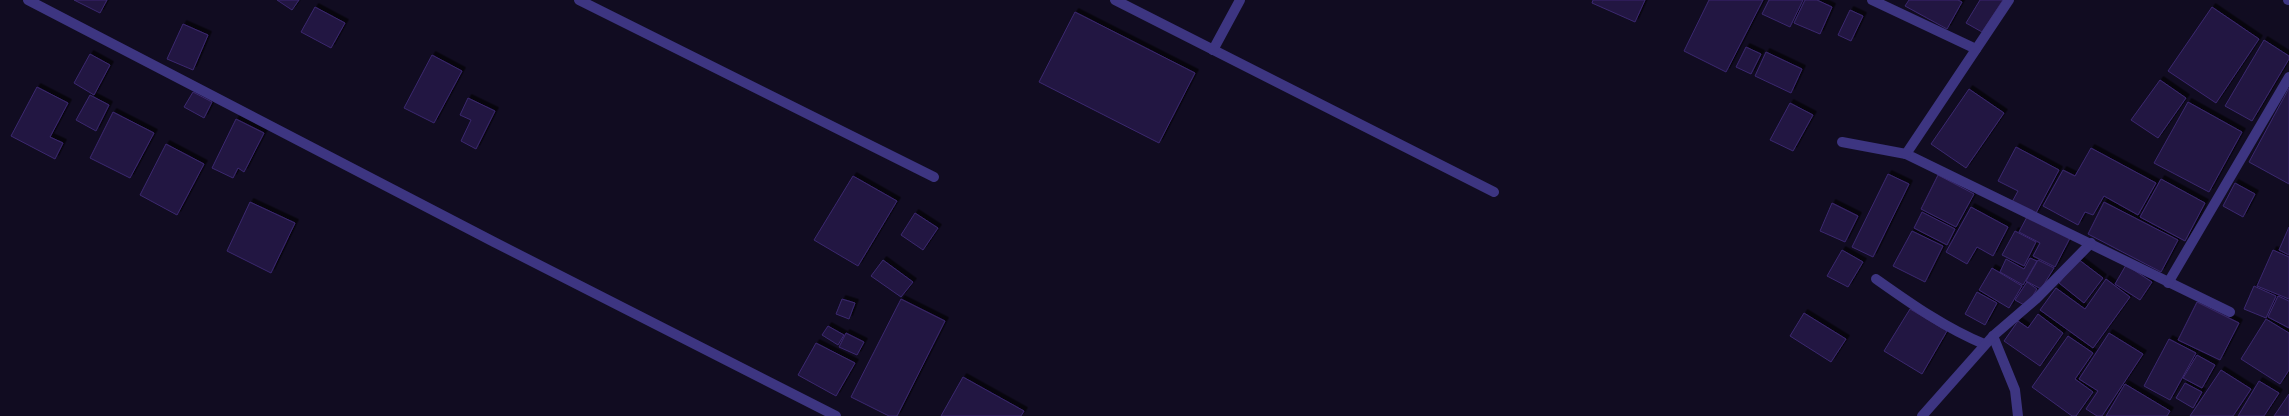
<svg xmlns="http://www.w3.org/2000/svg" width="2289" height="416" font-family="'Varela Round',sans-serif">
	<defs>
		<filter id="shadow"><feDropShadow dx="3.5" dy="-3.5" stdDeviation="0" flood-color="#0009"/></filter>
	</defs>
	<rect width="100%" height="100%" fill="#110c21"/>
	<g fill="#231742" stroke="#3b286f" filter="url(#shadow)">
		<path d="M74 0H107L100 13Z"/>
		<path d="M277 0H299L292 10Z"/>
		<path d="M1593 0H1645L1635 22 1592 3Z"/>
		<path d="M1709 0H1763L1726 72 1684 51Z"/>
		<path d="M1769 0H1803L1790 27 1762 14Z"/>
		<path d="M1805 0H1817L1832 7 1820 34 1794 23Z"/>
		<path d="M1909 0H1958L1962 2 1947 29 1905 6Z"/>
		<path d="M1980 0H2003L1982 32 1966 23Z"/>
		<path d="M315 7 345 23 331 48 301 32Z"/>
		<path d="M2212 7 2259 39 2216 103 2168 71Z"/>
		<path d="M1850 10 1863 16 1851 41 1838 35Z"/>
		<path d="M1075 12 1195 73 1159 143 1039 82Z"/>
		<path d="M183 24 208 35 193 70 167 59Z"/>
		<path d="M2264 40 2289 56V59L2252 121 2225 106Z"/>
		<path d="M1746 47 1761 54 1751 74 1736 67Z"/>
		<path d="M1766 52 1802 69 1791 93 1755 76Z"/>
		<path d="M90 54 110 65 94 95 74 83Z"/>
		<path d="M432 55 462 71 434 123 404 108Z"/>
		<path d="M2160 80 2186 98 2158 138 2131 120Z"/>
		<path d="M37 87 68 103 50 137 63 143 55 159 11 136Z"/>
		<path d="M2289 88V184L2249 162Z"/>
		<path d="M1969 89 2004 113 1966 168 1931 144Z"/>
		<path d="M193 92 212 102 204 118 184 107Z"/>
		<path d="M90 95 109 105 96 131 76 120Z"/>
		<path d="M468 98 495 111 476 149 461 141 471 120 460 115Z"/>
		<path d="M2188 102 2242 132 2209 192 2154 163Z"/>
		<path d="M1790 103 1813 115 1793 151 1770 140Z"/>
		<path d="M113 112 154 133 130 178 90 158Z"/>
		<path d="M236 119 264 133 244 172 238 168 233 178 212 168Z"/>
		<path d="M166 144 204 164 177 215 140 195Z"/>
		<path d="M2016 147 2059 170 2035 215 2012 202 2018 191 1998 181Z"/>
		<path d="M2091 148 2156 183 2138 215 2104 196 2093 215 2085 212 2078 225 2043 206 2063 170 2075 176Z"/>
		<path d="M1888 174 1909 184 1873 257 1852 247Z"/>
		<path d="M1938 175 1974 194 1956 227 1921 209Z"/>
		<path d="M853 176 897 201 858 266 814 240Z"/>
		<path d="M2161 179 2205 203 2185 241 2140 217Z"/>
		<path d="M2235 183 2255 194 2243 217 2223 206Z"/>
		<path d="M250 202 295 223 271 273 227 251Z"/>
		<path d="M2104 202 2178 240 2161 272 2088 234Z"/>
		<path d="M1832 203 1858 216 1845 242 1820 231Z"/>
		<path d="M1971 207 2008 227 1993 256 1977 247 1967 264 1946 252Z"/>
		<path d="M1922 212 1955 229 1947 245 1914 228Z"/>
		<path d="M915 213 938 228 923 250 901 235Z"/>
		<path d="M2028 215 2070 238 2055 267 2033 256 2040 243 2019 232Z"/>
		<path d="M2289 227V255L2279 250Z"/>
		<path d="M1912 231 1943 246 1925 282 1893 266Z"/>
		<path d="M2015 231 2036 242 2024 266 2002 255Z"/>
		<path d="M1842 250 1863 262 1848 287 1827 276Z"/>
		<path d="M2273 250 2289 257V299L2257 286Z"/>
		<path d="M2030 258 2037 261 2023 285 2000 272 2006 259 2024 269Z"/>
		<path d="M2078 259 2103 278 2084 303 2059 283Z"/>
		<path d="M883 260 913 282 901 297 871 276Z"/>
		<path d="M2038 260 2054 268 2041 289 2026 281Z"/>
		<path d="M2126 265 2152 282 2140 300 2115 284Z"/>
		<path d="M1992 268 2022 286 2009 308 1979 290Z"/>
		<path d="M2106 279 2130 297 2093 348 2040 310 2056 288 2085 309Z"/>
		<path d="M2027 282 2037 289 2026 306 2015 300Z"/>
		<path d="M2254 286 2276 296 2266 318 2244 309Z"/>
		<path d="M1977 292 1997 303 1985 325 1965 314Z"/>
		<path d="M2278 296 2289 301V328L2268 317Z"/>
		<path d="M842 299 855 303 849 319 836 314Z"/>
		<path d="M901 299 945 321 897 416H889L851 397Z"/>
		<path d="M2197 302 2239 323 2220 360 2178 340Z"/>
		<path d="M1910 309 1947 331 1922 374 1884 351Z"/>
		<path d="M1804 313 1846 339 1831 362 1790 336Z"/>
		<path d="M2038 314 2063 333 2040 366 2004 341 2018 321 2028 328Z"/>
		<path d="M2266 319 2289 333V370L2280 384 2241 359Z"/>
		<path d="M828 326 844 335 838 345 822 335Z"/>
		<path d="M846 333 864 342 857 355 839 347Z"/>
		<path d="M2109 333 2143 354 2102 416H2097L2086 409 2098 391 2079 379Z"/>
		<path d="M2068 336 2093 353 2075 379 2093 392 2076 416H2072L2032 387Z"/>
		<path d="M2169 339 2196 353 2170 400 2144 386Z"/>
		<path d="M816 343 855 363 836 396 798 375Z"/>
		<path d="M2197 355 2215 365 2202 388 2183 378Z"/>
		<path d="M2221 370 2251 389 2233 416H2190Z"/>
		<path d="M963 377 1024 411 1021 416H941Z"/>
		<path d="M2259 381 2279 393 2264 416H2238Z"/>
		<path d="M2185 383 2202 392 2193 408 2176 398Z"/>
		<path d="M2125 384 2170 411 2167 416H2106Z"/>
		<path d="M2289 394V416H2274Z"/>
	</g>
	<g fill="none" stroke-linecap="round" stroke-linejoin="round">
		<path stroke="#3d3581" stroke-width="10" d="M1993 336 2015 390 2018 416"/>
		<g stroke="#3d3581" stroke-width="10">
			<path d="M28 0 494 242 836 416"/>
			<path d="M579 0 934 177"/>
			<path d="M1115 0 1494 192"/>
			<path d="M1872 0 1976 49"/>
			<path d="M2009 0 1906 154 2230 312"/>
			<path d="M2288 0H2289"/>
			<path d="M1213 50 1240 0"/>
			<path d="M1842 142 1906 154"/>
			<path d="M1876 279C1910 303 1945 328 1984 344"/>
			<path d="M2168 283 2289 77"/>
			<path d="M1922 416 1993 336 2036 299 2091 243"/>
		</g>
	</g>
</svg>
